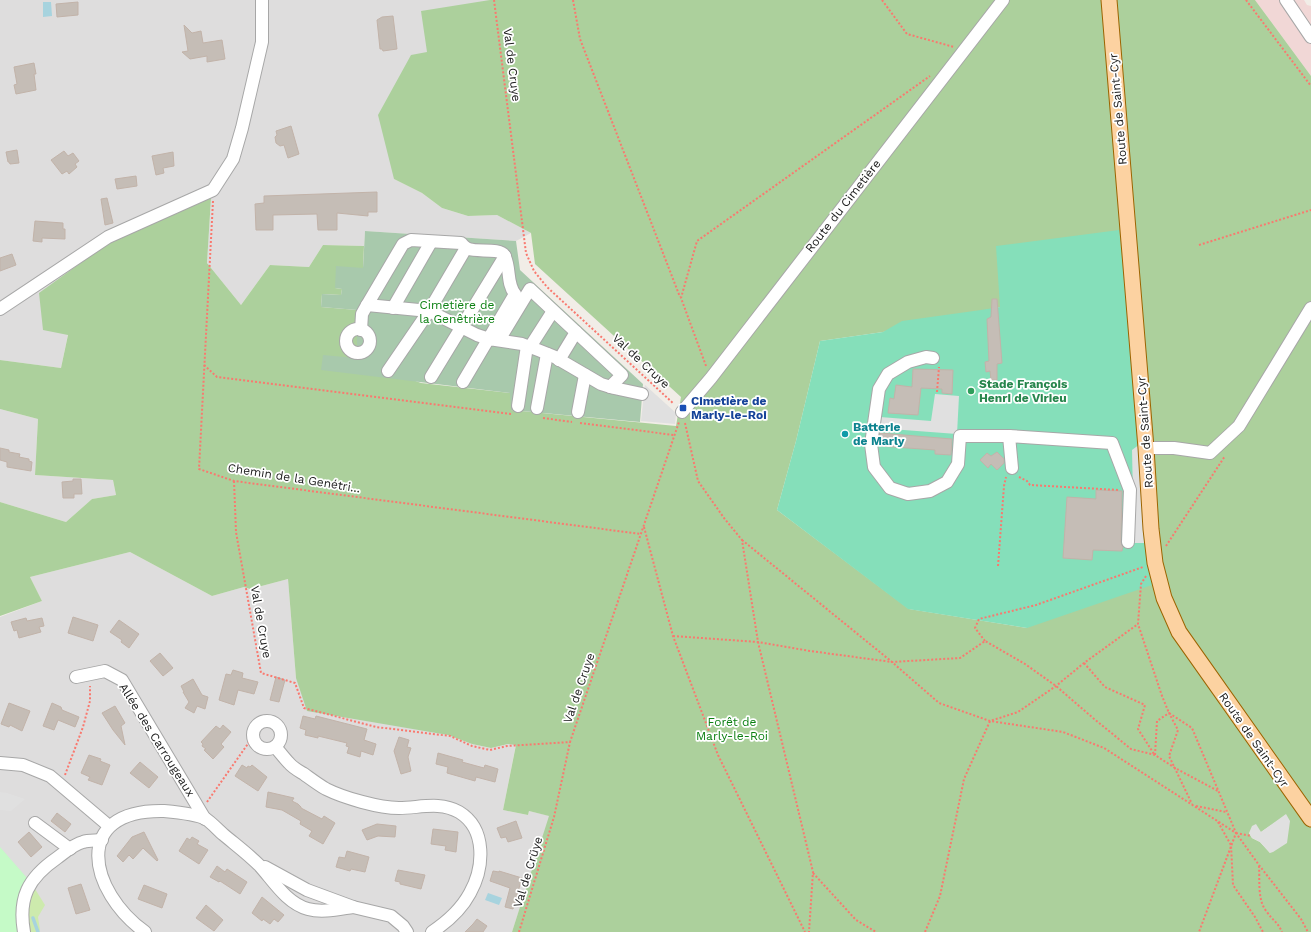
<svg xmlns="http://www.w3.org/2000/svg" width="1311" height="932" font-family="'Work Sans',sans-serif">
	<rect width="100%" height="100%" fill="#f1ede7"/>
	<g fill="#dedddd">
		<path d="M0 0H490L427 53 394 179 422 193 442 208 468 216 497 215 531 233 516 241 365 231 364 246 323 245 309 267 270 265 241 305 207 263 211 199 68 334 61 368 0 360Z"/>
		<path d="M0 409 38 419 35 475 113 480 116 495 92 499 66 522 0 502Z"/>
		<path d="M130 552 212 596 244 587 250 589 288 579 296 678 472 744 491 748 508 744H516L503 810 528 815 529 811 550 816 512 932H0V617L42 601 30 577Z"/>
	</g>
	<path fill="#f1d7d6" d="M1255 0H1304L1307 5 1311 6V76Z"/>
	<path fill="#cdeaad" d="M35 889 45 905 38 917 40 930 39 932H27V898Z"/>
	<path fill="#acd09c" fill-rule="evenodd" d="M490 0H1255L1311 76V932H512L549 816 529 811 528 815 503 810 516 745 508 744 491 748 472 744 448 735 307 711 296 678 288 579 250 589 244 587 212 596 130 552 30 577 42 601 0 616V502L66 522 92 499 116 495 113 480 35 475 38 419 0 409V360L61 368 68 335 43 330 39 293 111 241 211 198 207 263 241 305 270 265 309 267 323 245 364 246 363 268 335 288 342 289 341 295 322 294 321 307 357 310V347L355 359 421 383 511 393V410L676 426 681 397 535 264 531 233 497 215 468 216 442 208 422 193 394 179 378 115 411 55 427 52 421 11ZM1000 307 1027 628 909 609 777 510 796 441 820 341 883 332ZM1286 815 1270 853 1260 842 1252 838 1249 833 1261 832Z"/>
	<path fill="#a8c9ac" d="M365 231 516 241 520 270 643 384 640 422 511 410 510 393 321 370 323 355 355 358 357 347V310L321 307 322 294 341 295 342 289 335 288 336 266 363 268Z"/>
	<path fill="#c5fac7" d="M0 847 28 879 21 932H0Z"/>
	<path fill="#85dfba" d="M1119 230 1138 412 1136 413 1152 585 1027 628 908 609 777 510 796 441 820 341 883 332 902 321 981 310 1000 307 996 246Z"/>
	<g fill="#e0e0e0">
		<path d="M645 385 676 413 675 424 641 421Z"/>
		<path d="M935 394 959 396 957 434 877 428 880 417 931 421Z"/>
		<path d="M1140 444 1144 543H1134L1132 450Z"/>
		<path d="M0 792 7 793 25 799 11 811 0 810Z"/>
		<path d="M1286 814 1290 821 1287 843 1273 852 1270 853 1260 842 1252 838 1249 833 1252 826 1256 824 1261 832Z"/>
	</g>
	<g fill="#a7d3de">
		<path d="M43 2H51L52 16 43 17Z"/>
		<path d="M488 893 502 898 499 905 485 900Z"/>
	</g>
	<g fill="none" stroke-linecap="round" stroke-linejoin="round">
		<path stroke="#a7d3de" stroke-width="3.5" d="M33 918 38 932"/>
	</g>
	<g fill="#c5bdb6" stroke="#c2b3a9">
		<path d="M78 2V15L57 17 56 4Z"/>
		<path d="M393 16 397 49 383 51 382 49H380L377 20 382 17Z"/>
		<path d="M184 25 192 33 201 31 203 43 222 40 225 59 207 62V56L190 59 182 52 188 51Z"/>
		<path d="M34 63 36 74H34L36 90 16 94 14 85 17 84 14 67Z"/>
		<path d="M291 126 299 154 288 158 284 145 280 146 276 143 275 137 277 135 276 131Z"/>
		<path d="M17 150 19 163 10 164 9 162H8L6 152Z"/>
		<path d="M64 151 68 156 73 153 79 161 75 164 77 167 69 174 67 171 62 174 51 160Z"/>
		<path d="M173 152 174 166 163 168 164 173 156 175 152 156Z"/>
		<path d="M136 176 137 186 117 189 115 179Z"/>
		<path d="M377 192V212H368V216L337 213V230H318L317 214 273 215V230H256L255 204 264 203V196Z"/>
		<path d="M107 198 113 223 105 225 101 199Z"/>
		<path d="M35 221 63 223V229H65V239L42 238V242L33 241Z"/>
		<path d="M12 254 16 265 0 271V258Z"/>
		<path d="M992 299H997L1002 363 997 364V380H991L990 371 986 372 985 362 989 361 987 319 991 317Z"/>
		<path d="M913 369 953 370 952 394 942 393V389L921 388 918 415 888 413 890 398 894 399 896 385 912 387Z"/>
		<path d="M880 433 952 439 951 455 935 454V450L880 446 879 444Z"/>
		<path d="M0 448 9 450V452L20 454 19 457 29 459V461L32 462 31 471 7 467V462L0 460Z"/>
		<path d="M997 452 1004 459V463L997 470 991 464 988 468 980 460 987 453 991 456Z"/>
		<path d="M73 479H81L82 494H74V498H63L62 482 73 481Z"/>
		<path d="M1096 490 1122 491 1121 542 1123 547 1122 551 1093 550 1092 560 1063 558 1067 497 1096 499Z"/>
		<path d="M73 617 98 625 93 641 68 633Z"/>
		<path d="M26 618 27 621 42 618 44 626 39 627 41 632 19 638 17 630 14 631 11 622Z"/>
		<path d="M119 620 139 634 129 648 121 642 122 640 110 632Z"/>
		<path d="M160 653 173 668 163 676 150 661Z"/>
		<path d="M233 670 243 673 242 678 258 682 254 694 238 690 234 705 219 700 226 674 231 675Z"/>
		<path d="M276 677 285 680 279 702 270 700Z"/>
		<path d="M193 679 202 695 208 697 205 709 197 706 194 713 185 708 189 702 183 692H184L181 686Z"/>
		<path d="M9 703 30 711 22 731 10 725 9 727 1 724Z"/>
		<path d="M52 703 61 707 62 710 79 717 75 727 58 720 54 730 43 726Z"/>
		<path d="M115 706 125 723 121 726 125 745 113 730 102 713Z"/>
		<path d="M303 716 315 719 316 716 367 729 364 740 376 744 373 755 361 751 360 757 347 753 349 747 346 746 347 743 318 736V738L305 735 306 730 300 728Z"/>
		<path d="M223 725 231 732 221 744 224 747 213 759 204 750 206 749 202 746 203 744 201 742 216 726 220 729Z"/>
		<path d="M399 737 409 740 407 747 411 748 408 757 411 771 401 774 394 751Z"/>
		<path d="M438 753 463 760 462 762 484 768 485 765 498 769 495 782 476 777 475 781 447 773 448 767 436 764Z"/>
		<path d="M89 755 101 759 100 761 110 765 102 785 88 780 90 777 81 773Z"/>
		<path d="M140 762 158 777 149 788 130 773Z"/>
		<path d="M242 765 247 768 248 766 250 767 252 765 267 777 258 791 235 776Z"/>
		<path d="M268 792 294 798 292 801 298 804 301 807V808L322 819 324 816 335 823 323 844 309 836 312 831 300 824 301 821 282 810 266 807Z"/>
		<path d="M57 813 71 824 65 832 51 821Z"/>
		<path d="M516 821 522 838 508 842 506 837 501 838 497 828Z"/>
		<path d="M377 824 396 826 395 837 378 836 367 840 362 830Z"/>
		<path d="M433 829 458 832 456 852 445 850 446 846 431 844Z"/>
		<path d="M29 832 42 847 31 857 18 842Z"/>
		<path d="M144 832 158 860 157 861 143 848 133 859 129 855 123 862 117 856 132 837Z"/>
		<path d="M192 837 199 841 197 844 208 850 199 864 179 851 187 838 190 840Z"/>
		<path d="M347 851 369 857 365 872 351 869 350 871 336 867 339 857 345 858Z"/>
		<path d="M217 866 225 872 227 869 247 882 240 894 220 881 219 882 210 877Z"/>
		<path d="M398 870 425 875 421 889 400 884V882L395 881Z"/>
		<path d="M493 871 499 872V871L522 878 513 909 505 907 510 888 490 881Z"/>
		<path d="M81 884 90 910 76 914 68 888Z"/>
		<path d="M144 885 167 894 162 908 138 899Z"/>
		<path d="M262 897 284 915 278 922 274 919 270 924 263 919 262 921 252 913Z"/>
		<path d="M206 905 223 920 214 931 196 918Z"/>
		<path d="M477 919 487 926 483 932H465L473 924Z"/>
	</g>
	<g fill="none" stroke-linecap="round" stroke-linejoin="round">
		<defs>
			<g id="minor">
				<path d="M1286 0 1311 37"/>
				<path d="M393 308 431 242"/>
				<path d="M0 309 108 237 213 190 233 159 242 128 262 42V0"/>
				<circle cx="358" cy="341" r="12"/>
				<path d="M361 330 362 314 367 305"/>
				<path d="M499 340 530 289 622 375 610 387"/>
				<path d="M530 347 553 311"/>
				<path d="M933 358 926 357 908 362 888 374 879 389 871 444 874 467 890 488 908 494 930 491 947 482 958 464 960 436H1009L1112 443 1130 490 1128 542"/>
				<path d="M559 360 576 332"/>
				<path d="M388 371 429 311 466 248"/>
				<path d="M431 377 505 256"/>
				<path d="M463 382 515 294C506 283 511 267 504 255 500 248 477 252 469 249 465 248 464 246 461 243L411 240 403 244 367 305 429 311 477 335 489 339 522 344 538 350 553 356 601 384 614 388 642 394"/>
				<path d="M518 406 527 346"/>
				<path d="M537 408 547 354"/>
				<path d="M578 412 585 375"/>
				<path d="M682 412 711 378 1003 0"/>
				<path d="M1009 436 1012 468"/>
				<path d="M1146 448H1174L1210 453 1239 426 1311 308"/>
				<path d="M76 677 105 671 122 680 205 819"/>
				<circle cx="267" cy="735" r="14"/>
				<path d="M275 747C280 752 284 758 289 763 293 768 299 771 304 774 311 779 319 785 326 789 344 798 379 808 399 808 419 808 440 801 459 812 487 829 484 868 470 893 462 908 447 922 432 932"/>
				<path d="M0 763 23 765 50 776 109 826"/>
				<path d="M35 823 70 849"/>
				<path d="M265 867 307 890 353 907 391 916 403 926 407 932"/>
				<path d="M24 932C18 898 28 878 57 858 64 853 74 844 83 842 89 840 96 841 102 840"/>
				<path d="M145 932C89 892 70 809 164 811 175 812 197 814 206 819 212 823 218 830 224 835 236 845 248 854 259 865 273 880 286 903 308 909 322 913 339 909 353 907"/>
			</g>
			<path id="major" d="M1109 0 1146 448 1151 529 1155 563 1164 598 1179 632 1311 819"/>
		</defs>
		<use href="#minor" stroke="#a7a7a7" stroke-width="14"/>
		<use href="#major" stroke="#9c6400" stroke-width="17"/>
		<g stroke="#f9796f" stroke-width="2" stroke-dasharray="2 2" stroke-linecap="butt">
			<path d="M494 0 526 253 534 271 547 287 674 404"/>
			<path d="M573 0 580 39 680 297"/>
			<path d="M882 0 907 34 954 47"/>
			<path d="M1246 0 1311 86"/>
			<path d="M213 201 199 469 234 481 641 534"/>
			<path d="M1199 245 1311 210"/>
			<path d="M204 365 217 377 511 414"/>
			<path d="M706 366 681 298 697 241 930 76"/>
			<path d="M937 392 939 367"/>
			<path d="M543 418 572 422"/>
			<path d="M580 423 674 435"/>
			<path d="M685 423 698 481 724 518 742 540 758 642 813 872 809 932"/>
			<path d="M1019 477 1027 481 1030 485 1119 490"/>
			<path d="M234 481 236 532 261 673 295 683 304 708 376 727 450 736 472 746 490 750 507 746 570 742 679 422"/>
			<path d="M644 527 673 636 718 755 805 932"/>
			<path d="M742 540 892 662 939 703 990 721 1063 732 1104 748 1236 833 1259 865 1301 919 1308 932"/>
			<path d="M1166 546 1225 456"/>
			<path d="M998 566 1004 486 1006 477"/>
			<path d="M1146 576 1141 584 1138 624 1162 696 1169 713 1192 728 1236 833 1199 932"/>
			<path d="M673 636 758 642 810 651 892 662 960 658 985 641 1025 664 1056 686 1093 718 1131 749 1155 755 1175 768 1218 791"/>
			<path d="M985 641 975 628 979 619 1036 605 1143 567"/>
			<path d="M1084 663 1105 687 1145 705 1138 729 1154 754"/>
			<path d="M1155 755 1157 721 1169 713 1178 730 1169 756 1192 804"/>
			<path d="M65 775 83 727 90 701V686"/>
			<path d="M207 802 252 738"/>
			<path d="M1196 806 1226 812"/>
			<path d="M1218 822 1231 845 1233 885 1255 917 1263 932"/>
			<path d="M1236 833 1251 836"/>
			<path d="M1259 866C1260 880 1257 901 1267 912 1273 921 1277 921 1282 932"/>
			<path d="M813 873 856 920 876 932"/>
			<path d="M519 932 554 817 570 742"/>
			<path d="M925 932 940 896 964 779 990 721 1018 712 1056 686 1084 663 1138 624"/>
		</g>
		<use href="#minor" stroke="#fff" stroke-width="12"/>
		<use href="#major" stroke="#fcd2a1" stroke-width="15"/>
	</g>
	<circle fill="#2e9e5b" stroke="#fff" stroke-width="1.5" cx="971" cy="391" r="4"/>
	<rect fill="#1a4fb4" stroke="#fff" stroke-width="1.5" x="679" y="404" width="8" height="8" rx="2"/>
	<circle fill="#0f9aa8" stroke="#fff" stroke-width="1.5" cx="845" cy="434" r="4"/>
	<g text-anchor="middle" stroke-width="3.5" stroke-linejoin="round" paint-order="stroke">
		<g font-size="12" fill="#202020" stroke="#fff">
			<text transform="translate(512 65) rotate(83)" y="4">Val de Cruye</text>
			<text transform="translate(1118 109) rotate(-95)" y="4">Route de Saint-Cyr</text>
			<text transform="translate(843 206) rotate(-52)" y="4">Route du Cimetière</text>
			<text transform="translate(641 361) rotate(43)" y="4">Val de Cruye</text>
			<text transform="translate(1145 432) rotate(-94)" y="4">Route de Saint-Cyr</text>
			<text transform="translate(294 478) rotate(9)" y="4">Chemin de la Genétri...</text>
			<text transform="translate(261 622) rotate(80)" y="4">Val de Cruye</text>
			<text transform="translate(579 688) rotate(-71)" y="4">Val de Cruye</text>
			<text transform="translate(157 740) rotate(58)" y="4">Allée des Carrougeaux</text>
			<text transform="translate(1254 740) rotate(55)" y="4">Route de Saint-Cyr</text>
			<text transform="translate(528 872) rotate(-73)" y="4">Val de Crüye</text>
		</g>
		<g font-size="12" fill="#0c8012" stroke="#fff">
			<text x="457" y="309">Cimetière de<tspan x="457" dy="14">la Genêtrière</tspan></text>
			<text x="732" y="726">Forêt de<tspan x="732" dy="14">Marly-le-Roi</tspan></text>
		</g>
		<g font-size="12" font-weight="bold" fill="#27864d" stroke="#fff" text-anchor="start">
			<text x="979" y="388">Stade François<tspan x="979" dy="14">Henri de Virieu</tspan></text>
		</g>
		<g font-size="12" font-weight="bold" fill="#164399" stroke="#fff" text-anchor="start">
			<text x="691" y="405">Cimetière de<tspan x="691" dy="14">Marly-le-Roi</tspan></text>
		</g>
		<g font-size="12" font-weight="bold" fill="#0d838f" stroke="#fff" text-anchor="start">
			<text x="853" y="431">Batterie<tspan x="853" dy="14">de Marly</tspan></text>
		</g>
	</g>
</svg>
